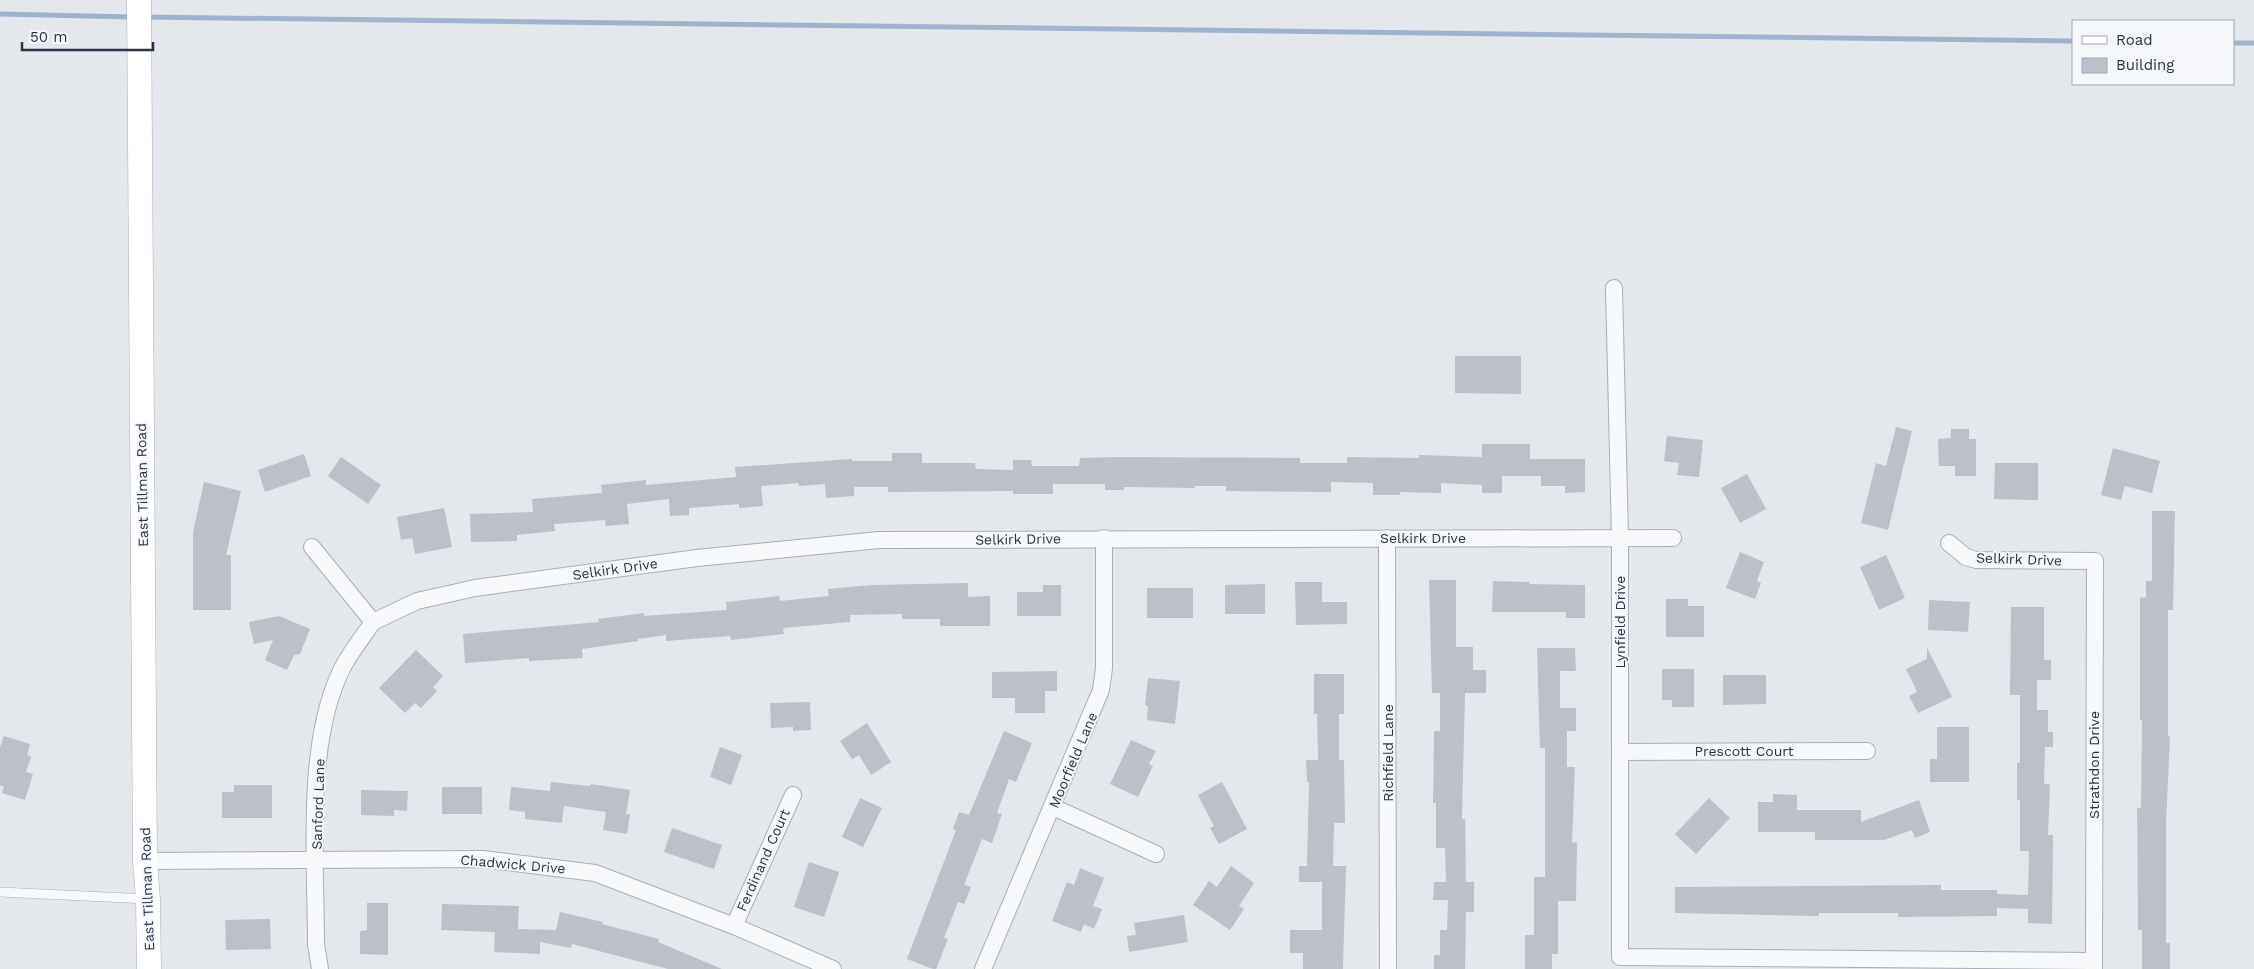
<svg xmlns="http://www.w3.org/2000/svg" width="2254" height="969" font-family="'Work Sans',sans-serif">
	<rect width="100%" height="100%" fill="#e4e7ec"/>
	<g fill="none" stroke-linecap="round" stroke-linejoin="round">
		<g stroke="#9fb4cc" stroke-width="5">
			<path d="M0 14 132 17"/>
			<path d="M145 17 2073 41"/>
			<path d="M2233 43H2254"/>
		</g>
	</g>
	<g fill="#bbc0ca">
		<path d="M1455 356H1521V394L1455 393Z"/>
		<path d="M1896 427 1912 431 1888 530 1861 523 1876 463 1886 466Z"/>
		<path d="M1951 429H1969V439H1976V476H1955V466H1939L1938 439 1951 438Z"/>
		<path d="M1667 436 1703 440 1699 477 1677 475 1679 463 1664 461Z"/>
		<path d="M1482 444H1530V459H1585V492L1565 493V486H1541V476H1502V493H1482V485L1441 483V493L1400 492V495H1373V483L1331 482V492L1226 491V486H1195V488L1124 487V490H1105V484H1053V494H1013V491L888 492V487H854V496L826 498 825 484 799 486 798 483 761 486 763 506 739 508V504L689 508V515L670 516 669 499 627 504 629 524 606 526 605 520 554 524 555 531 517 535V541L471 542 470 514 533 512 532 499 602 493 601 485 646 480V485L736 477 735 467 852 459V461H892V453H922V463H975L976 469 1013 470V460H1031L1032 466H1079L1080 458 1117 457 1300 458V463H1347V457L1419 458V455L1482 457Z"/>
		<path d="M2113 448 2160 461 2152 493 2125 486 2121 500 2101 495Z"/>
		<path d="M304 454 311 476 265 492 258 470Z"/>
		<path d="M341 457 381 485 368 504 328 476Z"/>
		<path d="M1995 463H2038V500L1994 499Z"/>
		<path d="M1747 474 1766 509 1740 523 1721 488Z"/>
		<path d="M204 482 241 491 226 555H231V610H193V532Z"/>
		<path d="M444 508 452 547 415 554 412 538 401 540 397 517Z"/>
		<path d="M2152 511H2175L2173 610H2168V736H2170L2166 824V943H2170V969H2142V930H2138L2137 808H2141L2142 720H2140V598L2146 597V581H2152Z"/>
		<path d="M1740 552 1764 562 1757 581 1761 583 1755 599 1726 588Z"/>
		<path d="M1886 555 1905 598 1879 610 1860 567Z"/>
		<path d="M1429 580H1456V647H1473V670H1486V693H1465L1462 819H1465L1466 882H1474V912H1466L1465 969H1434V955H1440V930H1447L1448 900H1433L1434 882H1446L1445 848H1436V803H1433L1434 731H1440V693H1432Z"/>
		<path d="M1493 581 1530 582 1529 584 1585 585V618H1566V612H1492Z"/>
		<path d="M1295 582H1322V602H1347V624L1296 625Z"/>
		<path d="M968 583V597L990 596V626H940V619H902V614L850 615V622L783 628 784 634 731 640 730 636 666 641V635L637 639 638 641 582 649 583 658 529 661V658L465 663 463 634 599 622 598 619 644 613V616L727 610 726 602 779 596 780 601 829 596 828 589 872 585Z"/>
		<path d="M1265 584V614H1225V585Z"/>
		<path d="M1043 585H1061V616H1017V592H1043Z"/>
		<rect x="1147" y="588" width="46" height="30"/>
		<path d="M1666 599H1688V606H1704V637H1666Z"/>
		<path d="M1929 600 1970 602 1968 632 1928 630Z"/>
		<path d="M2011 607H2044V660H2051V680H2037V710H2048V732H2053V747H2045L2044 784H2050L2048 835H2053L2052 924 2028 923V909L1997 908V916L1898 917V913H1819V916L1675 913V887L1941 885V890H1997V894L2028 895 2029 851H2020V800H2017V763H2020V695H2010Z"/>
		<path d="M279 616 310 629 300 654 294 655 287 670 265 660 273 640 254 644 249 622Z"/>
		<path d="M1537 648H1575L1576 671H1560V708H1576V731H1567V767H1575L1572 842 1577 843 1576 901H1558V954H1552V969H1525V935H1534V877H1545V748H1540Z"/>
		<path d="M1927 648 1952 697 1918 713 1909 696 1917 692 1906 669 1927 659Z"/>
		<path d="M416 650 443 676 433 687 437 691 421 708 415 703 405 713 379 688Z"/>
		<path d="M1662 669H1694V707H1672V700H1662Z"/>
		<path d="M1057 671V691H1045V713H1015V698H992V672Z"/>
		<path d="M1314 674H1344V714H1339V760H1344L1345 823H1334L1333 866H1346L1343 969H1303V953H1290V930H1322V882H1299V866H1307L1309 782H1307L1306 760H1318L1317 714H1314Z"/>
		<path d="M1723 675H1766V704L1723 705Z"/>
		<path d="M1148 678 1180 681 1175 724 1147 720 1148 706 1145 705Z"/>
		<path d="M810 702 811 730 793 731V727L771 728 770 703Z"/>
		<path d="M867 723 891 762 871 775 859 755 852 759 840 741Z"/>
		<path d="M1937 727H1969V782H1930V759H1937Z"/>
		<path d="M1004 731 1032 743 1016 782 1009 779 997 813 1002 814 992 843 982 839 964 885 971 887 964 904 958 902 944 938 948 939 936 969H933L907 959 956 830 953 829 959 812 969 815Z"/>
		<path d="M4 736 30 744 27 755 31 757 26 772 33 774 25 800 2 793 4 787 0 785V747Z"/>
		<path d="M1131 740 1156 751 1149 764 1153 766 1138 797 1110 784Z"/>
		<path d="M720 747 742 755 731 785 710 777Z"/>
		<path d="M551 782 590 786 591 784 630 790 626 814H630L627 834 603 830 606 812 564 806 562 823 525 819V812L509 810 511 787 550 791Z"/>
		<path d="M1222 782 1247 829 1219 844 1210 828 1214 826 1198 795Z"/>
		<path d="M234 785H272V818H222V792H234Z"/>
		<rect x="442" y="787" width="40" height="27"/>
		<path d="M361 790 408 791 407 811 394 810V816L361 815Z"/>
		<path d="M1773 794 1797 795V810H1861V822L1919 800 1930 832 1915 838 1912 830 1884 840H1815V832H1758V802H1773Z"/>
		<path d="M860 798 882 808 863 847 842 837Z"/>
		<path d="M1709 798 1730 818 1696 854 1675 834Z"/>
		<path d="M672 828 722 845 714 869 664 852Z"/>
		<path d="M809 862 839 872 824 917 794 907Z"/>
		<path d="M1231 866 1254 883 1239 906 1244 909 1230 930 1193 905 1209 881 1217 887Z"/>
		<path d="M1080 868 1104 878 1093 906 1102 909 1094 929 1084 924 1081 932 1052 921 1067 882 1074 885Z"/>
		<path d="M367 903H388V955L360 954V931L367 930Z"/>
		<path d="M442 904 519 906 518 929 556 930 560 912 603 922 602 924 659 939 658 942 722 969H668L572 944 571 948 540 942V954L494 952 495 932 441 930Z"/>
		<path d="M1184 915 1188 942 1129 952 1127 936 1136 935 1134 923Z"/>
		<path d="M270 919 271 949 226 950 225 920Z"/>
	</g>
	<g fill="none" stroke-linecap="round" stroke-linejoin="round">
		<defs>
			<path id="service" d="M0 892 148 899"/>
			<g id="minor">
				<path d="M1614 288 1620 538V957L2094 961"/>
				<path d="M1387 538 1388 969"/>
				<path d="M1949 543 1966 557 1976 560 2095 561 2094 969"/>
				<path d="M312 547 373 622"/>
				<path d="M373 622 417 601 475 588 697 558 879 540 1673 538"/>
				<path d="M1620 752 1867 751"/>
				<path d="M1053 807 1156 854"/>
				<path d="M145 861 483 859 595 873 734 926 833 969"/>
				<path d="M734 926 793 795"/>
				<path d="M320 969 316 944C316 860 304 737 345 663 353 649 364 635 373 622"/>
				<path d="M983 969 1101 690 1104 668V538"/>
			</g>
			<path id="secondary" d="M139 0 145 861 148 899 149 969"/>
		</defs>
		<use href="#service" stroke="#a9aeb7" stroke-width="10"/>
		<use href="#minor" stroke="#a9aeb7" stroke-width="18"/>
		<use href="#secondary" stroke="#a9aeb7" stroke-width="25"/>
		<use href="#service" stroke="#f7f8fa" stroke-width="9"/>
		<use href="#minor" stroke="#f7f8fa" stroke-width="16"/>
		<use href="#secondary" stroke="#fff" stroke-width="24"/>
	</g>
	<g text-anchor="middle" stroke-width="4" stroke-linejoin="round" paint-order="stroke">
		<g font-size="14" fill="#2b3445" stroke="#f4f6f9">
			<text transform="translate(142 485) rotate(-91)" y="5">East Tillman Road</text>
			<text x="1423" y="543">Selkirk Drive</text>
			<text transform="translate(1018 539) rotate(-1)" y="5">Selkirk Drive</text>
			<text transform="translate(2019 559) rotate(2)" y="5">Selkirk Drive</text>
			<text transform="translate(615 569) rotate(-8)" y="5">Selkirk Drive</text>
			<text transform="translate(1620 622) rotate(-90)" y="5">Lynfield Drive</text>
			<text x="1744" y="756">Prescott Court</text>
			<text transform="translate(1388 753) rotate(-90)" y="5">Richfield Lane</text>
			<text transform="translate(1073 760) rotate(-67)" y="5">Moorfield Lane</text>
			<text transform="translate(2094 765) rotate(-90)" y="5">Strathdon Drive</text>
			<text transform="translate(318 804) rotate(-88)" y="5">Sanford Lane</text>
			<text transform="translate(763 860) rotate(-66)" y="5">Ferdinand Court</text>
			<text transform="translate(513 864) rotate(5)" y="5">Chadwick Drive</text>
			<text transform="translate(147 889) rotate(-92)" y="5">East Tillman Road</text>
		</g>
	</g>
	<rect x="2072" y="20" width="162" height="65" fill="#f4f6f9" stroke="#a4a8b1"/>
	<rect x="2082" y="36" width="25" height="8" fill="#ffffff" stroke="#a4a8b1"/>
	<text x="2116" y="45" font-size="15" fill="#2b3445">Road</text>
	<rect x="2082" y="58" width="25" height="15" fill="#bbc0ca" stroke="#a4a8b1"/>
	<text x="2116" y="70" font-size="15" fill="#2b3445">Building</text>
	<path d="M22 42v8h131v-8" fill="none" stroke="#2b3445" stroke-width="2.5"/>
	<text x="30" y="42" font-size="15" fill="#2b3445" stroke="#f4f6f9" stroke-width="4" paint-order="stroke">50 m</text>
</svg>
